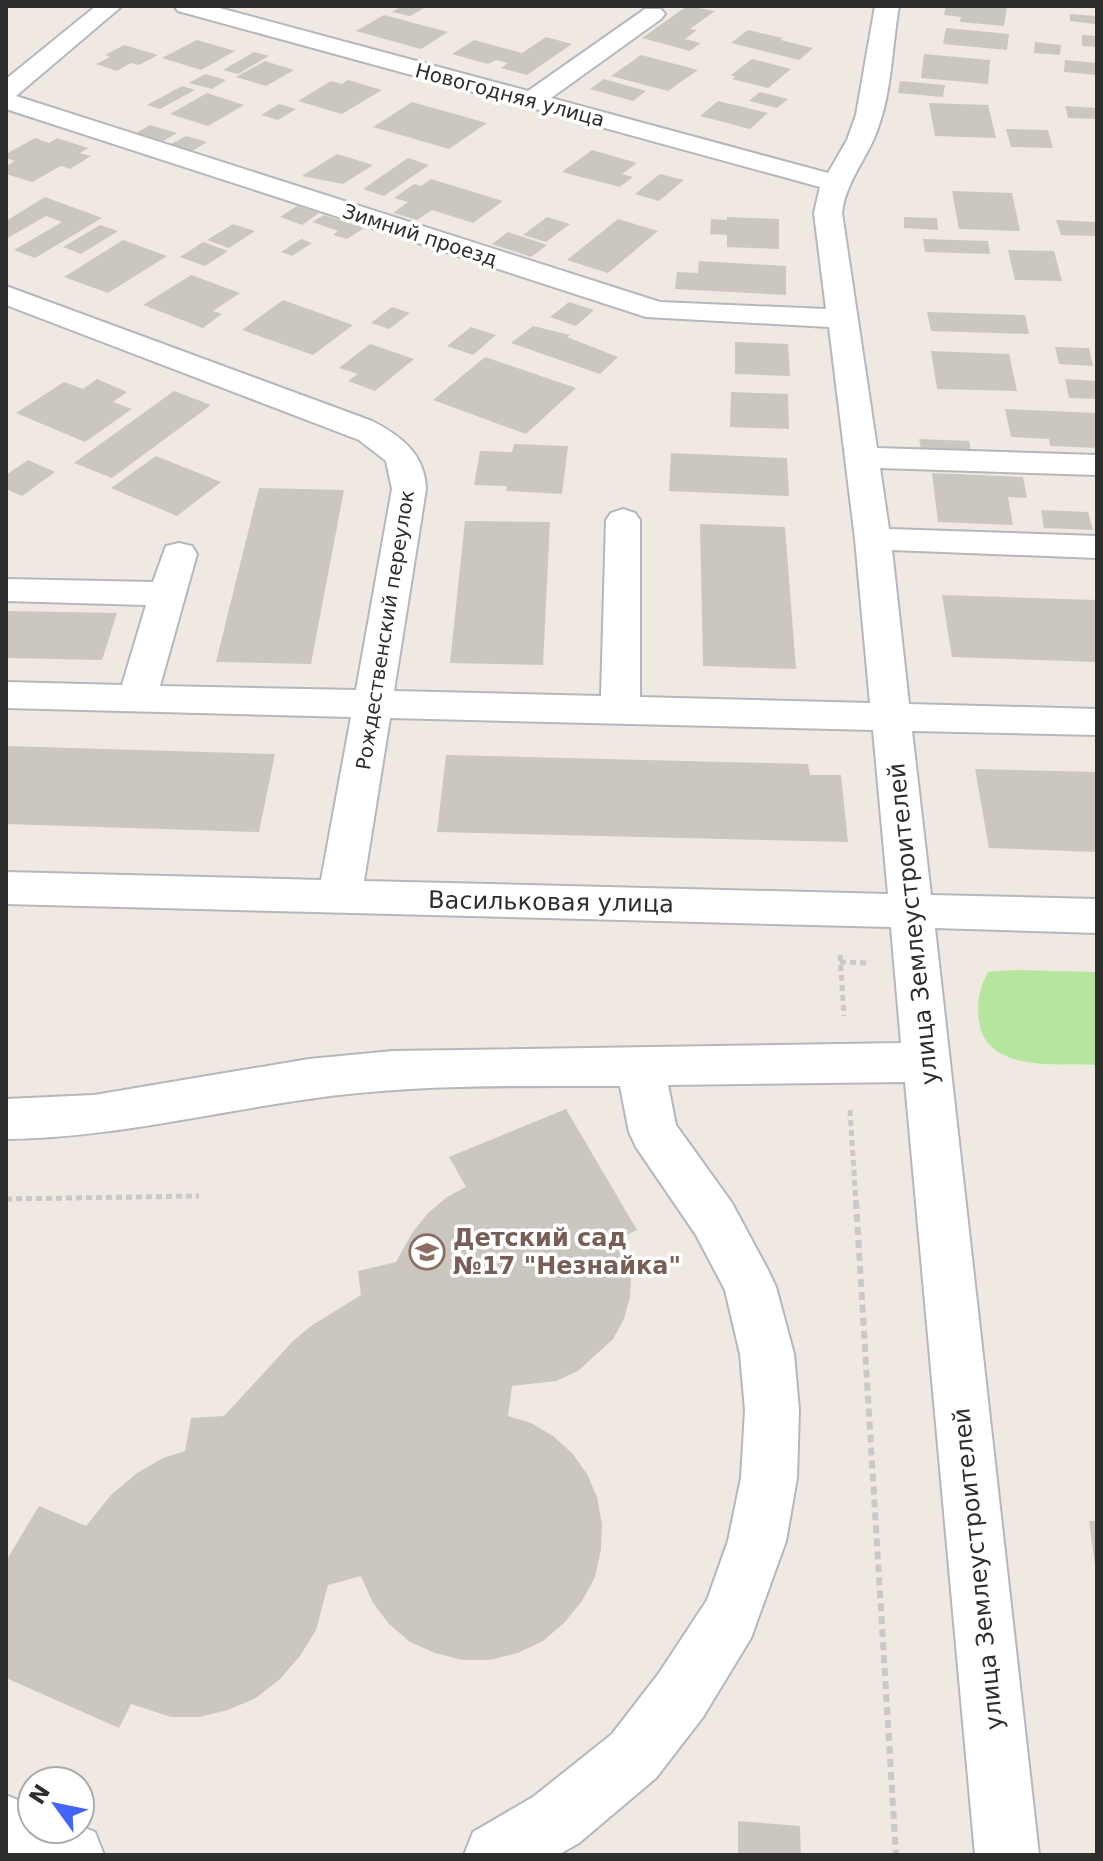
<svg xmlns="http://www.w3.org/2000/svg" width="1103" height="1861" font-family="'DejaVu Sans',sans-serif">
	<rect width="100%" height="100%" fill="#efe9e1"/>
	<path fill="#b6e59e" d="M1013 970 1097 972V1065C1057 1063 986 1073 979 1021 976 1004 980 987 988 972Z"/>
	<g fill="#cbc7bf">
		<path d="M402 6H428L410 16 392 12Z"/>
		<path d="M687 6 715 11 690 29 697 30 685 39 701 43 690 51 642 38Z"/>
		<path d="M946 6 1007 7 1004 26 960 22 961 17 944 15Z"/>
		<path d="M1070 14 1096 16 1095 24 1070 21Z"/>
		<path d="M384 15 448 32 421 49 356 31Z"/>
		<path d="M946 28 1009 34 1007 50 943 44Z"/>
		<path d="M748 30 783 38 781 40 813 48 799 60 731 43Z"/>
		<path d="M1082 35 1097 36V47L1082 46Z"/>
		<path d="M546 37 572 44 527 75 501 68 508 63 496 60 488 64 452 54 474 40 522 53Z"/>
		<path d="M197 40 235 51 201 70 162 58Z"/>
		<path d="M1035 42 1061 45 1060 55 1034 53Z"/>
		<path d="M124 45 158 55 139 65 131 63 117 71 96 64 110 57 105 55Z"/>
		<path d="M254 52 269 56 238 74 223 70Z"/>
		<path d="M924 54 990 60 988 84 921 78Z"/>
		<path d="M641 55 698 70 668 91 611 76Z"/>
		<path d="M752 59 791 69 768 88 732 79 735 77 731 75Z"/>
		<path d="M1065 60 1097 63V75L1064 72Z"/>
		<path d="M265 61 294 70 266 86 236 77Z"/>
		<path d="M205 74 226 80 212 89 189 83Z"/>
		<path d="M604 79 646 91 633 101 590 89Z"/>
		<path d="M348 80 382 90 342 114 298 101 331 81 342 84Z"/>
		<path d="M900 81 945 85 943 97 898 93Z"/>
		<path d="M182 86 195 90 160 109 147 105Z"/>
		<path d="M760 92 788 99 777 108 749 101Z"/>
		<path d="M207 93 244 105 208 126 170 114Z"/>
		<path d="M718 101 768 113 750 129 700 116Z"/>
		<path d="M412 102 487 123 449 149 373 127Z"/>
		<path d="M929 103 988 105 996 138 935 136Z"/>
		<path d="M279 104 296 109 278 120 261 115Z"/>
		<path d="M1065 106 1097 108V119L1068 118Z"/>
		<path d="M150 125 177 133 163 141 136 133Z"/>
		<path d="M1006 129 1048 130 1053 148 1011 147Z"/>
		<path d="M186 136 207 142 192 151 171 144Z"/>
		<path d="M35 138 49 143 57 138 88 148 80 153 91 156 70 169 61 166 32 182 6 174V166L15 161 6 158V154Z"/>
		<path d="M592 150 637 163 622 174 633 177 620 187 562 172Z"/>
		<path d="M337 154 373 165 343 184 302 176Z"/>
		<path d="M408 158 429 165 384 196 363 189Z"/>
		<path d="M660 174 684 180 659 201 635 194Z"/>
		<path d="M431 179 503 201 473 223 432 210 417 220 393 213 408 202 394 198 414 184 421 186Z"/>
		<path d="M952 191 1012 193 1020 231 959 229Z"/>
		<path d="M45 197 102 218 35 258 14 250 62 222 46 216 6 239V221Z"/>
		<path d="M297 206 319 213 302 225 280 217Z"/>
		<path d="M324 215 364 228 347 239 333 235 338 231 312 222Z"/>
		<path d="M547 217 570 224 546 242 523 235Z"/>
		<path d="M727 217 779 219V249L727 247V235L710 234 711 219 727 220Z"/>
		<path d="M904 217 937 218 938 230 904 228Z"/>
		<path d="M618 219 658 231 608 273 567 260Z"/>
		<path d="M1056 220 1096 222 1097 236 1061 235Z"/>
		<path d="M233 224 255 231 229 248 207 240Z"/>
		<path d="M100 225 118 231 81 254 63 247Z"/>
		<path d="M508 232 547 245 531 257 492 244Z"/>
		<path d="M301 239 312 243 292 256 281 252Z"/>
		<path d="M923 239 988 241 990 254 925 252Z"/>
		<path d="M123 240 167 256 108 293 64 277Z"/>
		<path d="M203 242 228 251 205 266 180 257Z"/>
		<path d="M1008 250 1054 251 1062 281 1015 280Z"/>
		<path d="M699 261 786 266V295L675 289 677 272 698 273Z"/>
		<path d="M191 275 240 293 213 311 222 314 203 328 143 305Z"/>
		<path d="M283 300 353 325 313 355 242 330Z"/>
		<path d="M569 302 594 310 576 326 550 317Z"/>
		<path d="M392 307 410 313 389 329 371 323Z"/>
		<path d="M927 312 1025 315 1029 334 931 331Z"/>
		<path d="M533 326 570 335 567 337 618 357 600 374 511 343Z"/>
		<path d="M471 327 496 335 473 355 447 346Z"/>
		<path d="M735 342 788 344 790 376 735 374Z"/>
		<path d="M370 344 414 359 375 391 348 381 358 374 339 368Z"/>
		<path d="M1055 347 1089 348 1093 366 1059 364Z"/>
		<path d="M931 351 1009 354 1017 391 937 389Z"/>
		<path d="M485 357 576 388 526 434 433 400Z"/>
		<path d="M97 379 127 392 113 402 132 409 85 442 16 413 64 382 83 389Z"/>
		<path d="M1065 379 1097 381V399L1069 398Z"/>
		<path d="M174 391 211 405 112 478 74 463Z"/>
		<path d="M731 392 788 394 789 429 730 427Z"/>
		<path d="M1005 409 1097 413V448L1050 446 1049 439 1011 437Z"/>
		<path d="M919 439 969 441 971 451 921 449Z"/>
		<path d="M514 444 568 446 562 494 506 491 507 486 474 485 480 451 512 452Z"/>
		<path d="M671 453 787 458 789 496 669 491Z"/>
		<path d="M156 456 221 482 177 516 111 488Z"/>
		<path d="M28 460 55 472 22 496 6 489V475Z"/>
		<path d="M932 473 1023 477 1027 498 1008 497 1013 525 938 522Z"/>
		<path d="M259 488 344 490 311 664 216 662Z"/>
		<path d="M1041 510 1088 512 1093 530 1044 528Z"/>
		<path d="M465 521 550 522 543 665 450 663Z"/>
		<path d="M700 524 785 527 796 669 703 666Z"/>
		<path d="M942 595 1097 600V662L952 657Z"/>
		<path d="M6 611 117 613 102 660 6 658Z"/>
		<path d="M6 746 275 754 259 832 6 824Z"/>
		<path d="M446 755 808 764 810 775H841L848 842 437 832Z"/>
		<path d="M975 769 1097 772V852L989 848Z"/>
		<path d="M566 1109 637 1230 618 1239 631 1276 630 1297 624 1319 613 1339 578 1371 556 1381 512 1386 508 1416 531 1423 553 1436 572 1453 587 1474 597 1497 602 1524 601 1550 595 1577 582 1601 564 1623 543 1641 518 1653 490 1660H462L435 1653 410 1642 389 1624 373 1603 361 1576 328 1585 316 1630 300 1656 280 1679 256 1698 228 1710 199 1717H171L131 1704 119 1728 6 1678V1561L39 1506 86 1526 111 1495 137 1473 163 1458 185 1451 191 1418 224 1416 293 1341 311 1326 361 1295 358 1271 396 1262 412 1233 428 1213 447 1197 466 1187 449 1157Z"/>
		<path d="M1089 1521H1097V1565H1095Z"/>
		<path d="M738 1821 800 1826 801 1855H738Z"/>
	</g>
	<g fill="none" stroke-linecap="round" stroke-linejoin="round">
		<defs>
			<g id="minor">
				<path d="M96 6H122L16 96 660 302 826 309 814 213 820 187 178 11 174 6H212L528 91 645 9H661L665 14 661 19 551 98 828 173 847 140 856 115 875 6H899C892 46 892 90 878 128 868 158 846 180 842 213L877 448 1097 455V475L880 468 889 529 1097 536V558L892 550 909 704 1097 709V735L912 731 931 895 1097 899V933L935 928 1039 1855H975L905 1082 668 1085 676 1125 732 1203 768 1270 776 1287 794 1354 799 1410 797 1478 786 1541 751 1638 703 1717 656 1778 579 1843 558 1855H464L473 1832 533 1797 612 1734 659 1673 707 1600 728 1541 741 1478 745 1410 740 1354 725 1290 696 1235 636 1147 629 1132 620 1086C516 1086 412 1084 309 1099 207 1113 109 1138 6 1139V1099L94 1095 309 1059 393 1051 901 1043 891 927 6 904V872L321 880 351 717 6 708V682L122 685 146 605 6 601V579L153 582 166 546 179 543 192 546 197 554 160 686 356 690 392 489 386 461 359 440 6 305V286L372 421C401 436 425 454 426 489L394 691 601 696 606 520 611 513 623 509 635 513 640 520V697L870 703 855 539 829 327 646 317 6 109V79ZM390 718 873 730 888 894 364 881Z"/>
				<path d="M6 1795 32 1806V1829H80V1826L95 1832 104 1855H6Z"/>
			</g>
		</defs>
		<use href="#minor" stroke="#b4b7c1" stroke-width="4"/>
		<g stroke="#c9c9c9" stroke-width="5" stroke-dasharray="6 4" stroke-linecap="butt">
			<path d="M840 955 844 1016"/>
			<path d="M840 962 867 963"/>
			<path d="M850 1110 856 1203"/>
			<path d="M6 1199 199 1196"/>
		</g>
		<path stroke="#c9c9c9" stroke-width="6" stroke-dasharray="8 5" stroke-linecap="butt" d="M856 1201 896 1855"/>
		<use href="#minor" fill="#fff" fill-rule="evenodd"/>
	</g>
	<defs>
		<symbol id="school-ring" viewBox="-11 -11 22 22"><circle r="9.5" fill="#fff" stroke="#8d6e63" stroke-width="1.5"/><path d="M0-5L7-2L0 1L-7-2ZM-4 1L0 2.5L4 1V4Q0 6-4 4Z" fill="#8d6e63"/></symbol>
	</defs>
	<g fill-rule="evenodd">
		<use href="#school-ring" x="407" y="1232" width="40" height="40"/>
	</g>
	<g text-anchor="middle" stroke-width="7" stroke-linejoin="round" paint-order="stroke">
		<g font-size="20" fill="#2e2e2e" stroke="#fff">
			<text transform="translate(510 95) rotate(15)" y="7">Новогодняя улица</text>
			<text transform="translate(420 235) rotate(18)" y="7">Зимний проезд</text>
			<text transform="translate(385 630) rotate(-81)" y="7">Рождественский переулок</text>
		</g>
		<g font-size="24" fill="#2e2e2e" stroke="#fff">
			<text transform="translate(551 902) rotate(1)" y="8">Васильковая улица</text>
			<text transform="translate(913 924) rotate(-96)" y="8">улица Землеустроителей</text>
			<text transform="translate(978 1569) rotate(-96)" y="8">улица Землеустроителей</text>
		</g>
		<g font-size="24" font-weight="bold" fill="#785e54" stroke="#fff" text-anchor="start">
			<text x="453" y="1246">Детский сад<tspan x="453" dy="28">№17 "Незнайка"</tspan></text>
		</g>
	</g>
	<rect width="1103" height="1861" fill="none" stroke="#2e2e2e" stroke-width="16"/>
	<g transform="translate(56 1805) rotate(303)"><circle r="38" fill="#ffffff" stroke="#ababab" stroke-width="2"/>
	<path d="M0-6L14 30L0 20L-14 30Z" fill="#4264fb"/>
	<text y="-12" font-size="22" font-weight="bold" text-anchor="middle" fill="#2e2e2e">N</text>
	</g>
</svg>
